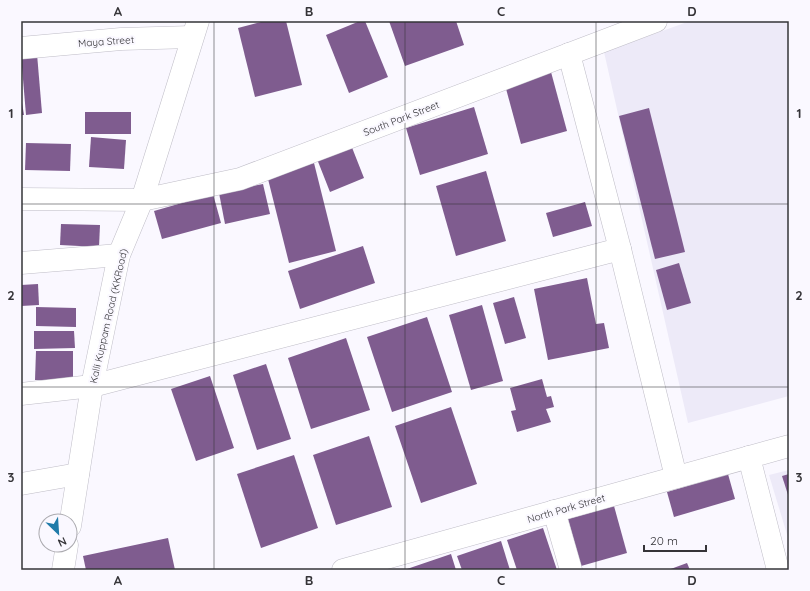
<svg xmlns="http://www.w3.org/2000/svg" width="810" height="591" font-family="Quicksand,sans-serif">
	<rect width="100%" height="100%" fill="#faf8ff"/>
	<g fill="#edeaf8">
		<path d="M690 21H789V396L688 423 604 52Z"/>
		<path d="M789 470V541L769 475Z"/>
	</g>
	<g fill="#7f5c8f">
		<path d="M265 21H286L302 85 255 97 238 28Z"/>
		<path d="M360 21H365L388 77 349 93 326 35Z"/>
		<path d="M389 21H456L464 45 405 66Z"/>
		<path d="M37 54 42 113 26 115 21 55Z"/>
		<path d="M551 72 567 131 521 144 505 85Z"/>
		<path d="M21 97 24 115H21Z"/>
		<path d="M474 107 488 154 420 175 406 128Z"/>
		<path d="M649 108 685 252 655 259 619 116Z"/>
		<rect x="85" y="112" width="46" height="22"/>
		<path d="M91 137 126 140 124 169 89 167Z"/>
		<path d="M26 143 71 144 70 171 25 170Z"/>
		<path d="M351 145 364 178 330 192 317 159Z"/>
		<path d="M314 163 336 251 289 263 267 175Z"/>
		<path d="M486 171 506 241 456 256 436 186Z"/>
		<path d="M263 184 270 214 225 224 219 193Z"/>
		<path d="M213 194 221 223 162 239 154 211Z"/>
		<path d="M585 202 592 226 553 237 546 213Z"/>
		<path d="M61 224 100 225 99 247 60 245Z"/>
		<path d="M363 246 375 283 300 309 288 271Z"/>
		<path d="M679 263 691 303 667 310 656 270Z"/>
		<path d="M587 278 596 324 604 323 609 348 548 360 534 289Z"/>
		<path d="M38 284 39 305 21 306V285Z"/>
		<path d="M514 297 526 338 505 344 493 303Z"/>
		<path d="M482 305 503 381 471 390 449 315Z"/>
		<path d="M36 307 76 308V327L36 326Z"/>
		<path d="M427 317 452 392 392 412 367 337Z"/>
		<path d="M34 331H74L75 348 34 349Z"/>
		<path d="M346 338 370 410 311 429 288 358Z"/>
		<path d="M36 351H73V381L35 380Z"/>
		<path d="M266 364 291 439 257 450 233 375Z"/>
		<path d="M210 376 234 448 196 461 171 389Z"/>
		<path d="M542 379 547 397 551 396 554 407 546 409 551 422 517 432 511 411 516 410 510 388Z"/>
		<path d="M451 407 477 484 421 503 395 426Z"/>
		<path d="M369 436 392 507 336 525 313 455Z"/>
		<path d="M294 455 318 528 261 548 237 474Z"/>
		<path d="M728 474 735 499 674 517 667 492Z"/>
		<path d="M789 474V498L782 476Z"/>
		<path d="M614 506 627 553 581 566 568 519Z"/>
		<path d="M543 528 557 570H517L507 540Z"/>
		<path d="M168 538 175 570H86L83 556Z"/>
		<path d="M501 541 510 570H462L457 556Z"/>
		<path d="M451 554 456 570H404Z"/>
		<path d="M687 563 690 570H668Z"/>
	</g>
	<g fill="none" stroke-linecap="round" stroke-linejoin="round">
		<defs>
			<g id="minor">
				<path d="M569 54 620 249 676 477"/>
				<path d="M21 199 142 200"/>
				<path d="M21 263 119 255"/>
				<path d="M21 394 92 386 620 249"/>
				<path d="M21 484 78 474"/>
				<path d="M554 511 571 570"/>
			</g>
			<g id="tertiary">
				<path d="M21 48 121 39 192 37"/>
				<path d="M142 200 240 179 656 21"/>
				<path d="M749 457 778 570"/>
				<path d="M70 526 92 386 119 255 142 200 198 21"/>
				<path d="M63 570 67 545"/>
			</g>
			<path id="secondary" d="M343 570 789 446"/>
		</defs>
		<use href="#minor" stroke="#bfbdc7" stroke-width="23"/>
		<use href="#tertiary" stroke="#bfbdc7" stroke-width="23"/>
		<use href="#secondary" stroke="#bfbdc7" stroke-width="23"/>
		<use href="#minor" stroke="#fff" stroke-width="22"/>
		<use href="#tertiary" stroke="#fff" stroke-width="22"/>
		<use href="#secondary" stroke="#fff" stroke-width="22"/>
	</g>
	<path fill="none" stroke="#353438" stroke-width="1" stroke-opacity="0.55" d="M214 21V570M405 21V570M596 21V570M21 204H789M21 387H789"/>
	<g text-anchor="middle" stroke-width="4" stroke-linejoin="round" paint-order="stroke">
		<g font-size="10" fill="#353438" stroke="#faf8ff">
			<text transform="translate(106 41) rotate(-4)" y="4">Maya Street</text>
			<text transform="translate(401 118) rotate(-21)" y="4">South Park Street</text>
			<text transform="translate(108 316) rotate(-77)" y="4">Kalli Kuppam Road (KKRoad)</text>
			<text transform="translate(566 508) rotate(-16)" y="4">North Park Street</text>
		</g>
	</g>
	<rect width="810" height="591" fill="none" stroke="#faf8ff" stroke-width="44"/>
	<g transform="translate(58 533) rotate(155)"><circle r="19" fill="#faf8ff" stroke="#abaaaf"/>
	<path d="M0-3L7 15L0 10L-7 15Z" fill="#207ba9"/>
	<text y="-6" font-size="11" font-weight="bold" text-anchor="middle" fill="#353438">N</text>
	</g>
	<path d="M644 545v6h62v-6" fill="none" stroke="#353438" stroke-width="2"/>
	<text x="650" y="545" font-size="12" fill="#353438" stroke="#faf8ff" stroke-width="3" paint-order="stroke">20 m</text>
	<rect x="22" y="22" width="766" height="547" fill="none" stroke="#353438" stroke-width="1.5"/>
	<g font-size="13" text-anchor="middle" font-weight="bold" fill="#353438">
		<text x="118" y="16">A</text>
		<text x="309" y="16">B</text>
		<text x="501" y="16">C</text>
		<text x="692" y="16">D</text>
		<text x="11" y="118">1</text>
		<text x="799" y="118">1</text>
		<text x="11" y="300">2</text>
		<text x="799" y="300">2</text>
		<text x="11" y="482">3</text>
		<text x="799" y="482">3</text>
		<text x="118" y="585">A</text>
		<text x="309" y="585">B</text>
		<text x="501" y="585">C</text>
		<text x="692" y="585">D</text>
	</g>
</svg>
